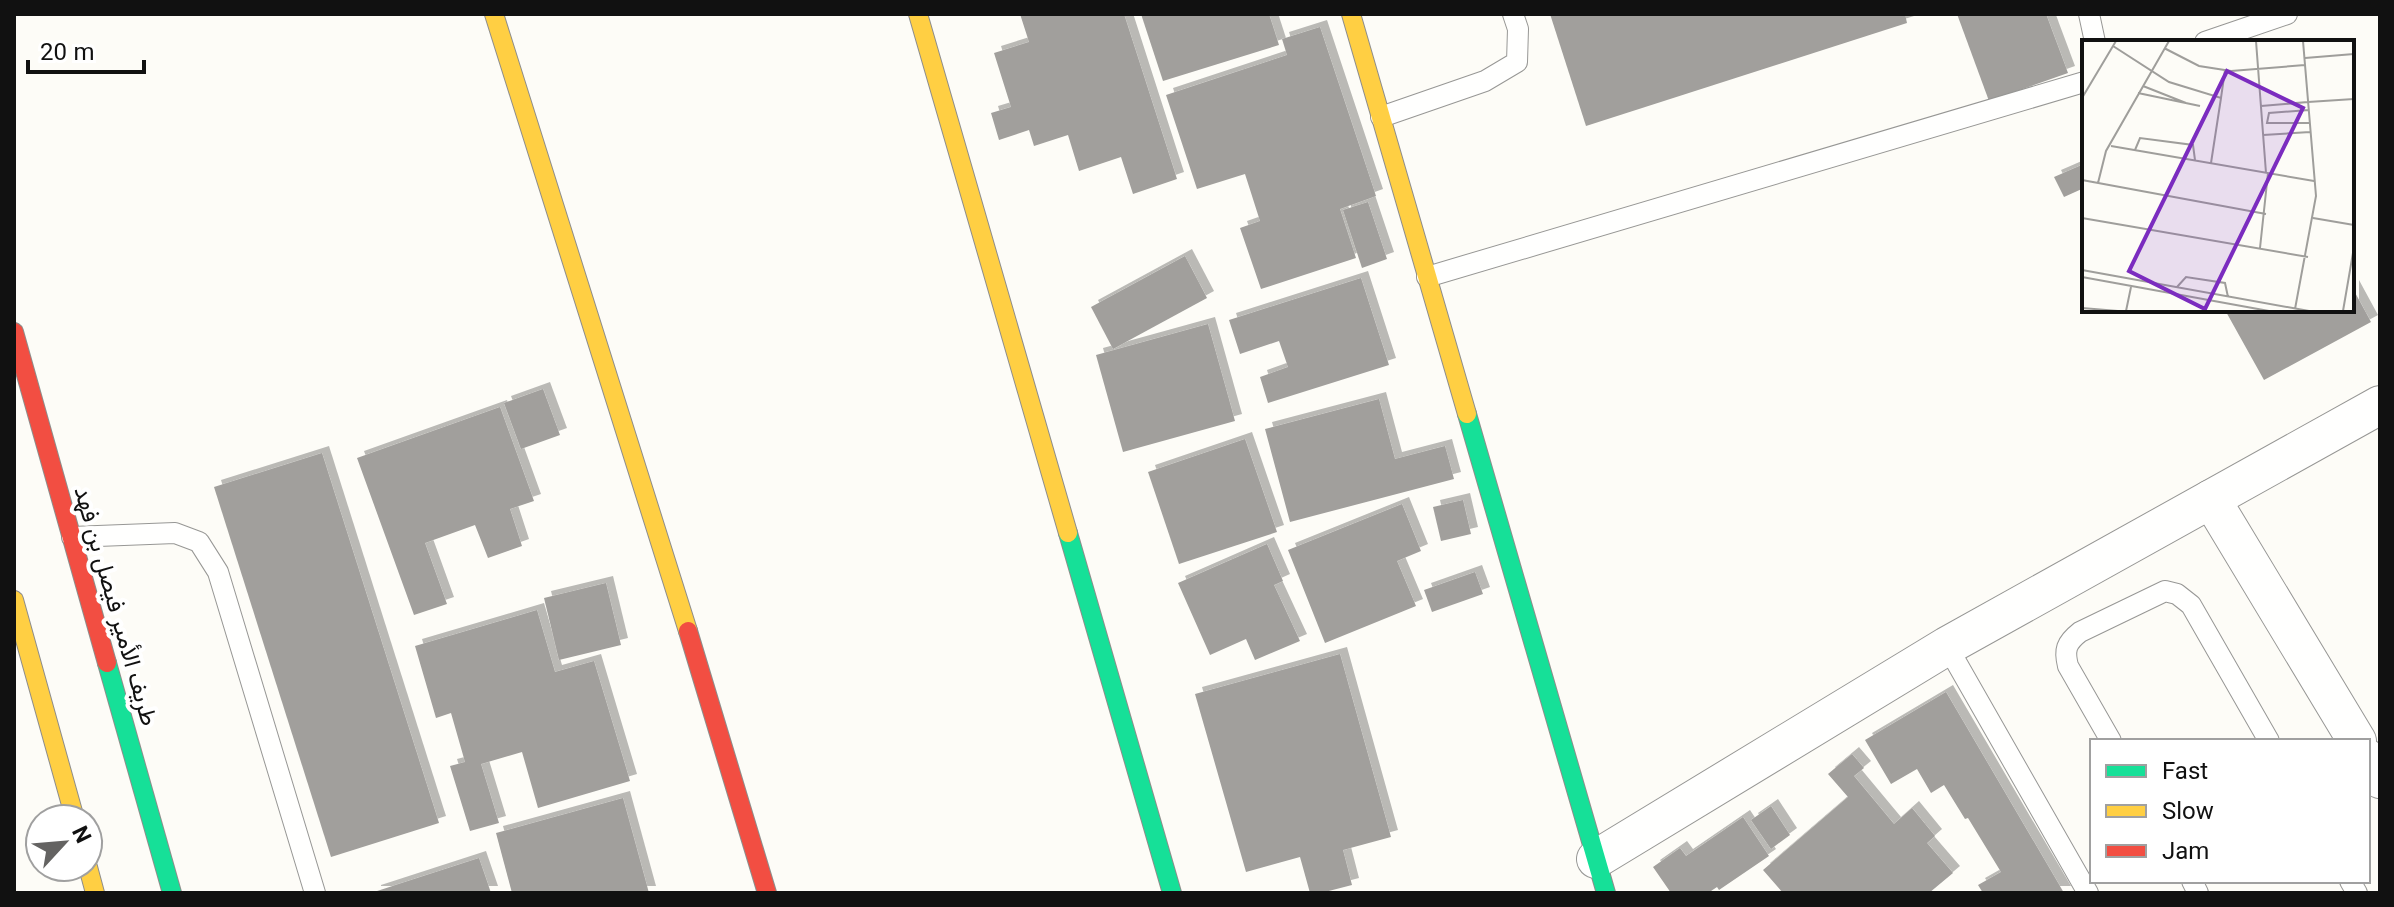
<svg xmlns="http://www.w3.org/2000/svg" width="2394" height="907" font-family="Georgia,Vazirmatn,serif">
	<defs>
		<filter id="shadow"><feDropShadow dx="7" dy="-7" stdDeviation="0" flood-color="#0004"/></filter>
	</defs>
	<rect width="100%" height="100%" fill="#fdfcf7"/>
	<g fill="#a19f9c" filter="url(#shadow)">
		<path d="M1020 14H1124L1177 179 1133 194 1121 157 1079 171 1068 135 1034 146 1029 130 999 140 991 113 1011 107 994 53 1029 42Z"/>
		<path d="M1141 14H1269L1279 45 1163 81Z"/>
		<path d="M1550 14H1905L1907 23 1586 126Z"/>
		<path d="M1957 14H2046L2068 73 1989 101Z"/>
		<path d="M1320 27 1376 196 1340 209 1356 258 1261 289 1240 228 1260 221 1245 174 1197 189 1166 95 1287 55 1282 39Z"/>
		<path d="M2084 164V188L2064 197 2054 177Z"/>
		<path d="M1368 202 1387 259 1362 268 1343 210Z"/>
		<path d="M1185 256 1207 298 1113 349 1091 307Z"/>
		<path d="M1361 278 1389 365 1268 403 1260 377 1288 367 1279 341 1240 354 1229 320Z"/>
		<path d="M2352 287 2371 322 2264 380 2225 310H2352Z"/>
		<path d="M1208 324 1235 421 1123 452 1096 355Z"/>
		<path d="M543 389 560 435 521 449 504 403Z"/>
		<path d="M1379 399 1395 459 1445 446 1454 479 1290 522 1265 429Z"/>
		<path d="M500 407 534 501 510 509 522 546 488 558 475 525 425 543 447 604 414 615 357 458Z"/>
		<path d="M1245 439 1277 532 1179 564 1148 472Z"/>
		<path d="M322 453 439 823 331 857 214 487Z"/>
		<path d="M1463 500 1471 534 1441 541 1433 507Z"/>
		<path d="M1402 504 1421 551 1397 561 1416 606 1325 643 1288 550Z"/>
		<path d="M1267 544 1283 581 1274 585 1300 641 1255 660 1246 639 1210 655 1178 583Z"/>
		<path d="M1475 572 1483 594 1432 612 1424 590Z"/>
		<path d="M606 583 621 645 559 660 544 598Z"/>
		<path d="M537 610 555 672 594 661 630 781 538 808 522 752 481 764 499 823 470 831 450 766 465 762 451 713 436 718 415 646Z"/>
		<path d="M1340 654 1391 837 1343 850 1352 885 1321 893H1310L1300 857 1246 872 1195 694Z"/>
		<path d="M1946 692 2064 893H1983L1978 885 2001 872 1968 818 1965 819 1944 785 1931 793 1917 769 1891 784 1865 740Z"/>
		<path d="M1852 754 1864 768 1854 776 1894 824 1912 808 1935 836 1927 843 1953 873 1929 893H1783L1763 870 1848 797 1828 774Z"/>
		<path d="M623 798 649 893H512L496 833Z"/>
		<path d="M1771 806 1790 835 1771 849 1751 820Z"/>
		<path d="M1743 817 1769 856 1719 890 1717 887 1708 893H1671L1653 867 1680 848 1686 856Z"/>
		<path d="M479 858 491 893H374V892Z"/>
	</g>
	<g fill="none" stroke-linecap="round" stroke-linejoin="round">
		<defs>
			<g id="lane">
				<path d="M2089 14 2095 42"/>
				<path d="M2205 42 2287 14"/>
				<path d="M1381 117 1485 81 1517 62 1518 29 1513 14"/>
				<path d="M1427 277 2084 82"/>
				<path d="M72 537 175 533 199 542 218 572 315 893"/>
				<path d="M1947 646 2088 893"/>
				<path d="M2111 741 2068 666C2064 650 2066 643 2080 632L2165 591 2177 594 2191 605 2269 741"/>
				<path d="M2192 881 2198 893"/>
				<path d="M2350 881 2357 893"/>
			</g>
			<g id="street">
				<path d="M2211 499 2357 741"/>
				<path d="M2368 759 2380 779"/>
				<path d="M1596 859 1947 646 2380 405"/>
			</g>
			<g id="fast">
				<path d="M1467 414 1606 893"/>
				<path d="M1068 533 1172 893"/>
				<path d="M107 663 172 893"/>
			</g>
			<g id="slow">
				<path d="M494 14 688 631"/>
				<path d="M918 14 1068 533"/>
				<path d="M1351 14 1467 414"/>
				<path d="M14 600 75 819"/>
				<path d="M88 867 95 893"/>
			</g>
			<g id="jam">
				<path d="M14 332 107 663"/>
				<path d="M688 631 767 893"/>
			</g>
		</defs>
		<use href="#lane" stroke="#979795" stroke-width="22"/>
		<use href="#street" stroke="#979795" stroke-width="40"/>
		<use href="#fast" stroke="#8e8d8b" stroke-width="20"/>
		<use href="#slow" stroke="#8e8d8b" stroke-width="20"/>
		<use href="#jam" stroke="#8e8d8b" stroke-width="20"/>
		<use href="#lane" stroke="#fffffe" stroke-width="20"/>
		<use href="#street" stroke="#fffffe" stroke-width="38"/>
		<use href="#fast" stroke="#16e098" stroke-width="18"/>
		<use href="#slow" stroke="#ffcf43" stroke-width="18"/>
		<use href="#jam" stroke="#f24e42" stroke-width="18"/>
	</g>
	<g text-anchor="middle" stroke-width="8" stroke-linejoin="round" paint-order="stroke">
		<g font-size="24" fill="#111" stroke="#fff">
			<text transform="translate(116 606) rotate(74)" y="8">طريف الأمير فيصل بن فهد</text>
		</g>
	</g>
	<g transform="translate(2082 40)">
		<rect width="272" height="272" fill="#fdfcf7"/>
		<path fill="none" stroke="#9f9e9b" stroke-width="2" d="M174 1 184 133M31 6 87 42 139 58 143 30M82 8 117 26 149 31 223 25M223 18 272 14M61 46 104 63M56 53 118 66M0 58 34 1M226 62 272 59M179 66 226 62M227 70 187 73 185 83H227M181 95 228 92M29 106 232 141M53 110 58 98 111 105 113 120M129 123 139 58M0 140 184 174M16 143 24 111 87 1M0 178 226 217M231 178 272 185M178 208 186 133M0 230 227 271M0 237 187 271M95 247 104 237 143 243 146 257M0 268 36 271M213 269 234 156 221 1M44 271 49 247M261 271 272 207"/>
		<path fill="#7b2cbf" fill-opacity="0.15" stroke="#7b2cbf" stroke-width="4" d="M145 31 221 68 123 269 47 231Z"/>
		<rect width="272" height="272" fill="none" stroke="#111" stroke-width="4"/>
	</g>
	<rect width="2394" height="907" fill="none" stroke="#111111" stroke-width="32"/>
	<rect x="2090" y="739" width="280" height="144" fill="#ffffff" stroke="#a0a0a0" stroke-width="2"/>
	<rect x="2106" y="765" width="40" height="12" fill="#16e098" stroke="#a0a0a0" stroke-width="2"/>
	<text x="2162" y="779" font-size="24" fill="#111111">Fast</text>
	<rect x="2106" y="805" width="40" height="12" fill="#ffcf43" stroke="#a0a0a0" stroke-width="2"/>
	<text x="2162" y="819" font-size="24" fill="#111111">Slow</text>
	<rect x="2106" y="845" width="40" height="12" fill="#f24e42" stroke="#a0a0a0" stroke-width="2"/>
	<text x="2162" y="859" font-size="24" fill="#111111">Jam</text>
	<g transform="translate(64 843) rotate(64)"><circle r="38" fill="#ffffff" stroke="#a0a0a0" stroke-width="2"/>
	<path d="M0-6L14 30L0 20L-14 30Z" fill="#646362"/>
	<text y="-12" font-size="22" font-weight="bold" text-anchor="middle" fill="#111111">N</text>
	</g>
	<path d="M28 60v12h116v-12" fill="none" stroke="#111111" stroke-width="4"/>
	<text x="40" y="60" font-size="24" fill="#111111" stroke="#ffffff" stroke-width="6" paint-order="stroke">20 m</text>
</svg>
